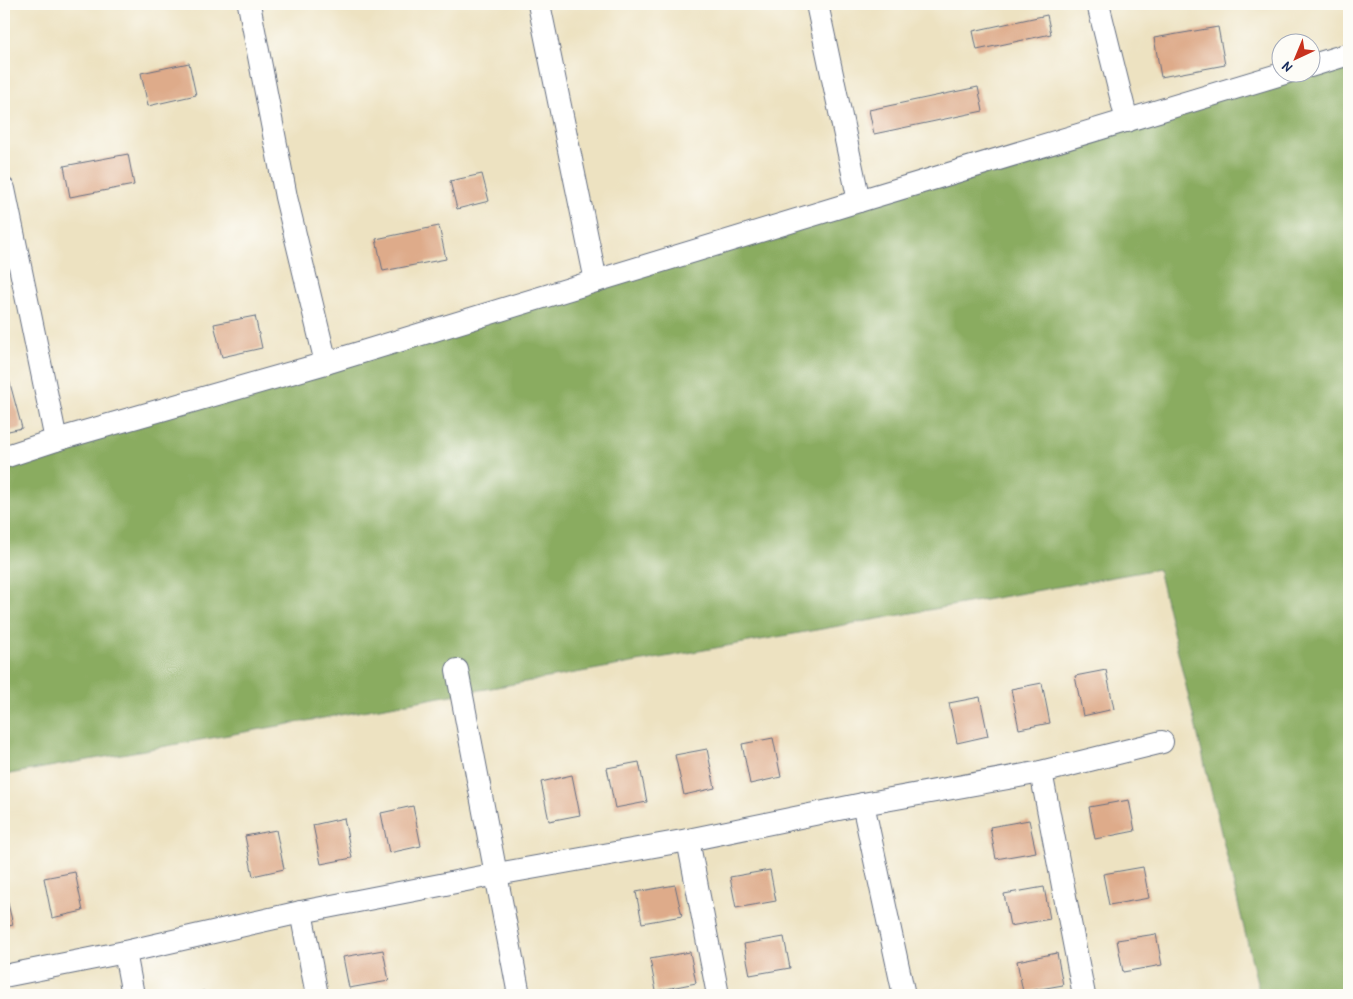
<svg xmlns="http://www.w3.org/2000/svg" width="1353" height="999" font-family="'Patrick Hand',sans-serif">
	<rect width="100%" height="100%" fill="#fdfcf7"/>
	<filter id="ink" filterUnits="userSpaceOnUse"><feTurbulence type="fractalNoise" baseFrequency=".02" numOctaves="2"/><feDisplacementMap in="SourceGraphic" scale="10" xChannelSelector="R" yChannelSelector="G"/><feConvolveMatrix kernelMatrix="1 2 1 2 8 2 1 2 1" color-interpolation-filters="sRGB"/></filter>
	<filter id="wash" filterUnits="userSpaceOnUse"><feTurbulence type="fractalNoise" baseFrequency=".0096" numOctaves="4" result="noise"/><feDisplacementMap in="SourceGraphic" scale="20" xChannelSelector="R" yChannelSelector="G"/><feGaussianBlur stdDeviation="1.12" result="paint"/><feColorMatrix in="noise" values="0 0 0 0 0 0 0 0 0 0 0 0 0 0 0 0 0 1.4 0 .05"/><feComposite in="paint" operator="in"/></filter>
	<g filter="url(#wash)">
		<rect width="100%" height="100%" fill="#ede2c1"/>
		<path fill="#8aac61" stroke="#526e60" d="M1349 56V995H1260L1158 569 4 775V461L1296 73 1310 72Z"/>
		<g id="blocks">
			<g fill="#deab8a">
				<path d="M1047 15 1051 34 977 50 973 31Z"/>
				<path d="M1218 27 1225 65 1161 77 1154 38Z"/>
				<path d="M189 63 196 95 148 106 141 73Z"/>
				<path d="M978 87 983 111 874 134 869 110Z"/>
				<path d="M128 154 134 185 70 197 64 166Z"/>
				<path d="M482 174 489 201 457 209 450 181Z"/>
				<path d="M439 226 446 259 383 271 376 239Z"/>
				<path d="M255 316 262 348 222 357 214 324Z"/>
				<path d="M8 376 22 428 4 432V377Z"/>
				<path d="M1106 670 1114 709 1083 716 1075 676Z"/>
				<path d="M1042 683 1050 723 1019 729 1011 689Z"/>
				<path d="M980 697 988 736 957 743 949 703Z"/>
				<path d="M773 738 781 777 750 784 742 744Z"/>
				<path d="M707 749 715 788 684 795 675 755Z"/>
				<path d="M639 762 647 802 615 808 607 768Z"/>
				<path d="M572 775 580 815 549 821 541 782Z"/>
				<path d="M1129 800 1135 831 1095 839 1089 807Z"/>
				<path d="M413 806 421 846 389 853 381 813Z"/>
				<path d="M344 818 352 858 321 864 313 825Z"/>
				<path d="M1029 820 1036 852 996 859 990 827Z"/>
				<path d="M276 830 284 869 253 876 245 836Z"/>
				<path d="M1143 867 1149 898 1109 905 1103 874Z"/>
				<path d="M770 870 776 901 736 908 730 877Z"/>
				<path d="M75 872 83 911 52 918 44 878Z"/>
				<path d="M675 885 682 916 642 923 636 892Z"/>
				<path d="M4 886 13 925 4 927Z"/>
				<path d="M1044 887 1050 919 1010 926 1004 894Z"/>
				<path d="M1156 934 1162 965 1123 972 1117 940Z"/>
				<path d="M784 937 790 968 750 975 744 944Z"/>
				<path d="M383 950 389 981 349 988 343 957Z"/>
				<path d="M690 952 696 983 656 991 650 959Z"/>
				<path d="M1057 953 1063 985 1023 992 1017 961Z"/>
				<path d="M204 991V995H185V994Z"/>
			</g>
		</g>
	</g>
	<g filter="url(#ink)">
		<use href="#blocks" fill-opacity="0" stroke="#646e81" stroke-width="1"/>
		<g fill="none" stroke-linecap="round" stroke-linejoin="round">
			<defs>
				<g id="minor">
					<path d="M249 4 286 197 326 363"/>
					<path d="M539 4 596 281"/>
					<path d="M817 4 859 201"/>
					<path d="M1098 4 1127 121"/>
					<path d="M1310 66 1349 54"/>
					<path d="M4 189 56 440"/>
					<path d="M4 457 56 440 326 363 859 201 1288 72"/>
					<path d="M457 670 519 995"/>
					<path d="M1041 772 1084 995"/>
					<path d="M863 804 904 995"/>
					<path d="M688 840 718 995"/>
					<path d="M301 912 317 995"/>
					<path d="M125 952 133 995"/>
					<path d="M4 976 125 952 301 912 497 874 688 840 863 804 1041 772 1162 742"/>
				</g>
			</defs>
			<use href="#minor" stroke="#646e81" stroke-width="24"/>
			<use href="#minor" stroke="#fff" stroke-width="22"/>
		</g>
	</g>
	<rect width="1353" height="999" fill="none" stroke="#fdfcf7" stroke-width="20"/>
	<g transform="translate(1296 58) rotate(224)"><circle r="24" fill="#fdfcf7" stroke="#a3aaba"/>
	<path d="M0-4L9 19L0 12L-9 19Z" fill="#c8321e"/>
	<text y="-8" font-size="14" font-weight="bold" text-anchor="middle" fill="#1b2f5e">N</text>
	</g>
</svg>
